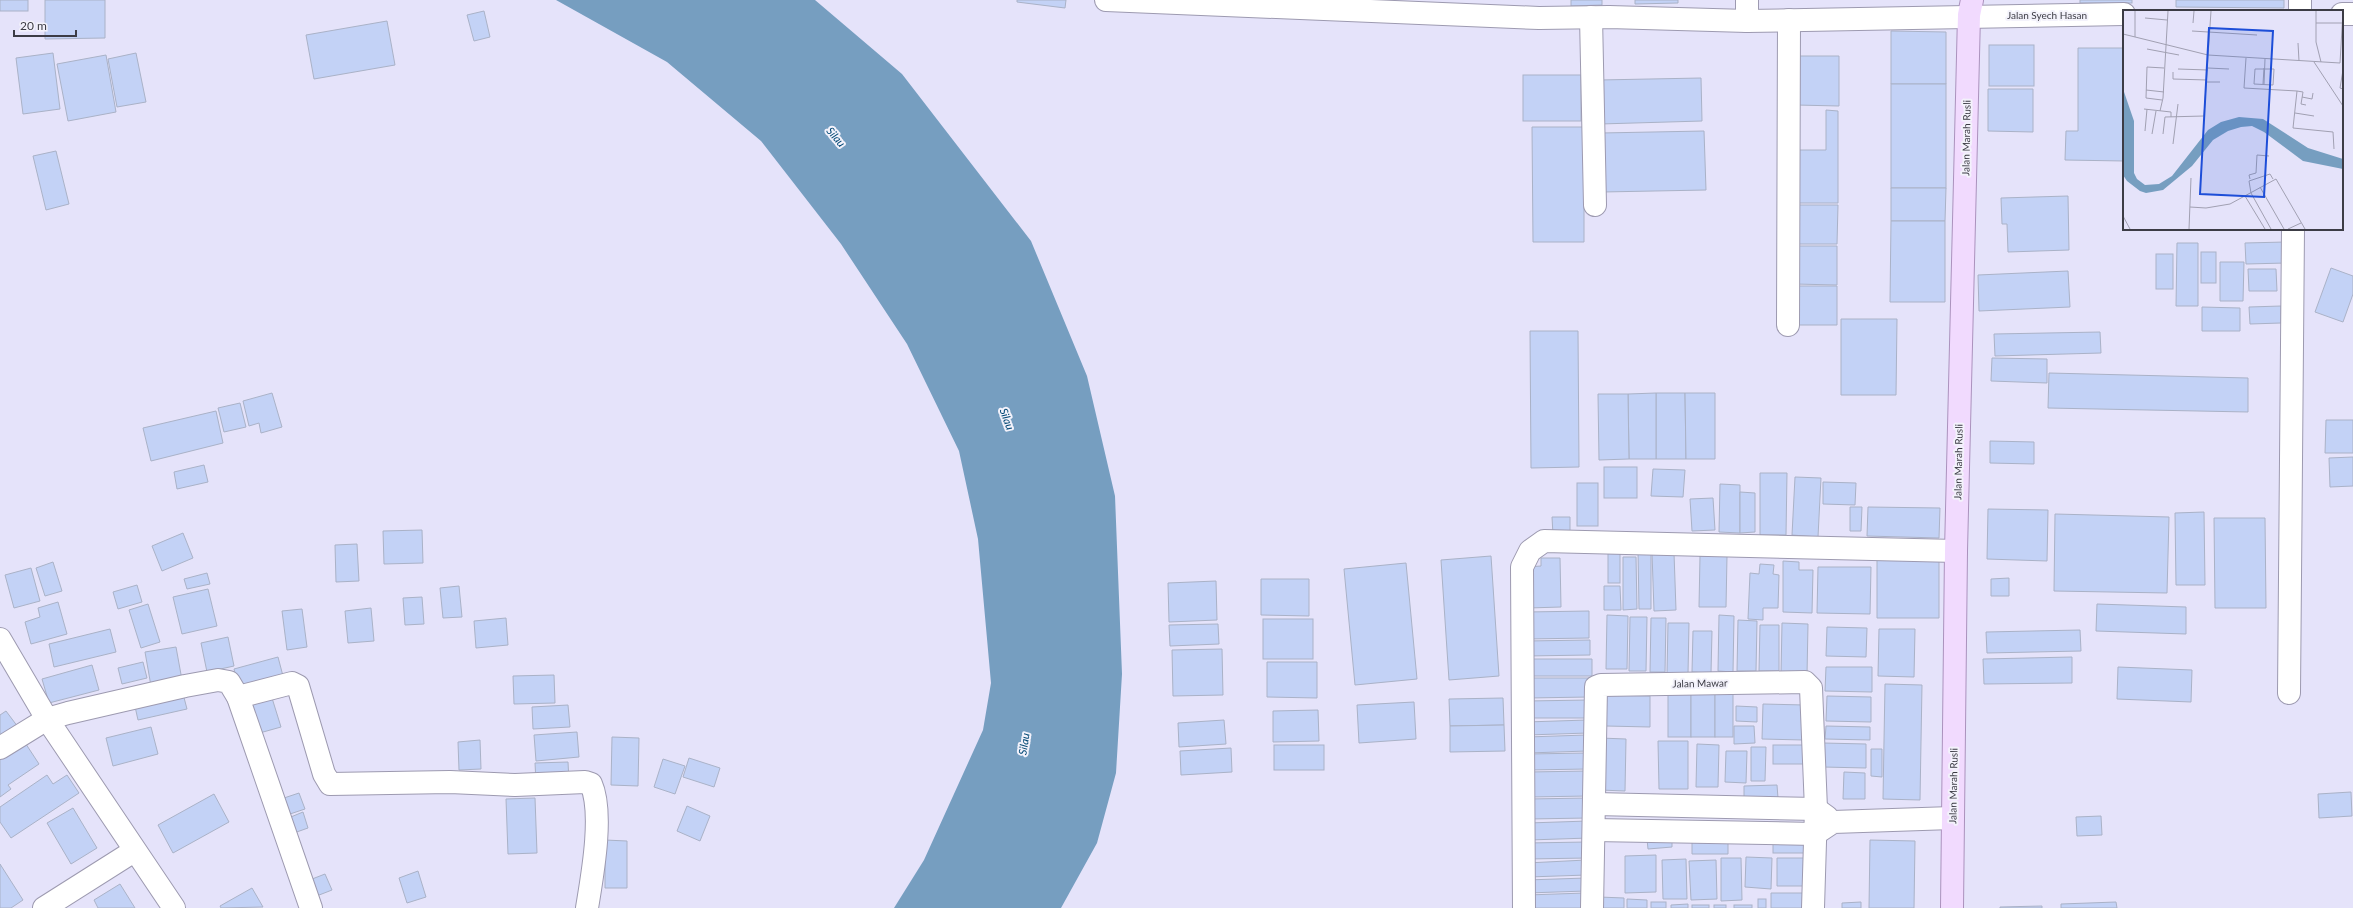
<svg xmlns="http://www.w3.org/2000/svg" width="2353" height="908" font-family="Lato,sans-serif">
	<rect width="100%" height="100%" fill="#e5e3fa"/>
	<path fill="#769ec0" d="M556 0H815L902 74 1031 241 1087 376 1115 496 1122 674 1116 773 1097 843 1061 908H894L924 860 983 730 991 683 978 539 959 451 907 344 841 244 761 141 667 62Z"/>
	<g fill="#c3d2f6" stroke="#aab2c7">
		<rect x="0" y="0" width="28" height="11"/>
		<path d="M45 0H105V38L45 39Z"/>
		<path d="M1017 0H1066L1065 8 1017 2Z"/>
		<path d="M1571 0H1602V5L1571 6Z"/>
		<path d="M1635 0H1678V3L1635 4Z"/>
		<rect x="2080" y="0" width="52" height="3"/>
		<path d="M2176 0H2284V8L2176 7Z"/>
		<path d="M484 11 490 37 474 41 467 15Z"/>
		<path d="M387 21 395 65 314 79 306 35Z"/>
		<path d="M1891 31 1946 32V84H1891Z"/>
		<rect x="1989" y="45" width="45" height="41"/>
		<path d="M2078 48H2124V161L2065 160 2066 131H2078Z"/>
		<path d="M53 53 60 109 23 114 16 58Z"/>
		<path d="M136 53 146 102 117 107 108 59Z"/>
		<path d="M106 55 116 112 68 121 57 64Z"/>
		<path d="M1796 56H1839V106L1796 105Z"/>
		<rect x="1523" y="75" width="58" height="46"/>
		<path d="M1701 78 1702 121 1600 124 1599 80Z"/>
		<rect x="1891" y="84" width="55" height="104"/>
		<path d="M1988 89H2033V132L1988 131Z"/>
		<path d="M1826 110 1838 111V203H1796V150H1826Z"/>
		<path d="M1532 127H1584V242H1533Z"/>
		<path d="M1704 131 1706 190 1602 192 1601 133Z"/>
		<path d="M56 151 69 204 46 210 33 156Z"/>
		<path d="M1891 188H1946L1945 221H1891Z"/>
		<path d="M2068 196 2069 250 2008 252 2007 224H2002L2001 198Z"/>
		<path d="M1796 205H1838L1837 244H1796Z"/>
		<path d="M1891 221H1945V302H1890Z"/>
		<path d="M2285 242 2286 263 2246 264 2245 243Z"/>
		<path d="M2177 243H2198V306H2176Z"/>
		<path d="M1795 246H1837V285L1795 284Z"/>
		<rect x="2201" y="252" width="15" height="31"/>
		<rect x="2156" y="254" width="17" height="35"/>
		<path d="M2220 262H2244L2243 301H2220Z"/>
		<path d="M2331 268 2353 276V294L2343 322 2315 312Z"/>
		<path d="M2248 269H2276L2277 291H2249Z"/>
		<path d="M2068 271 2070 307 1979 311 1978 275Z"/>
		<path d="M1795 286H1837V325H1794Z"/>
		<path d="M2281 306V323L2250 324 2249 307Z"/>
		<path d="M2202 307 2240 308V331H2202Z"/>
		<path d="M1841 319H1897L1896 395H1841Z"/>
		<path d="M1530 331H1578L1579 467 1531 468Z"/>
		<path d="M2100 332 2101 353 1995 356 1994 334Z"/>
		<path d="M1992 358 2047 359V383L1991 381Z"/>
		<path d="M2049 373 2248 378V412L2048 408Z"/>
		<path d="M272 393 282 427 261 433 259 423 249 426 243 401Z"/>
		<path d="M1656 393H1685L1686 459H1656Z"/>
		<path d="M1656 393V459H1629L1628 394Z"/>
		<path d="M1685 393H1715V459H1686Z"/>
		<path d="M1598 394H1628L1629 459 1599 460Z"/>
		<path d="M240 403 246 427 224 432 218 408Z"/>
		<path d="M216 411 223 443 151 461 143 428Z"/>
		<path d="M2326 420H2353V453H2325Z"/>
		<path d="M1990 441 2034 442V464L1990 463Z"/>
		<path d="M2353 457V486L2330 487 2329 458Z"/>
		<path d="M204 465 208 482 177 489 174 472Z"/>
		<rect x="1604" y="467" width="33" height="31"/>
		<path d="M1653 469 1685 470 1683 497 1651 496Z"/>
		<path d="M1760 473H1787L1786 535H1760Z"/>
		<path d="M1795 477 1821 478 1818 537 1792 535Z"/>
		<path d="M1823 482 1856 483 1855 505 1823 504Z"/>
		<rect x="1577" y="483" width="21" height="43"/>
		<path d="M1720 484 1740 485V533L1719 532Z"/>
		<path d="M1740 492 1755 493V532L1740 533Z"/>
		<path d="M1713 498 1715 530 1692 531 1690 499Z"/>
		<path d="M1850 507H1862L1861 531H1850Z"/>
		<path d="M1868 507 1940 508 1939 538 1867 536Z"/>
		<path d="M1988 509 2048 510 2047 561 1987 559Z"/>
		<path d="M2204 512 2205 585H2176L2175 513Z"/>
		<path d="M2055 514 2169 517 2167 593 2054 591Z"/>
		<path d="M1552 517H1570V535H1553Z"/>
		<path d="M2214 518H2265L2266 608H2215Z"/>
		<path d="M422 530 423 563 384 564 383 531Z"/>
		<path d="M183 533 193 558 162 571 152 546Z"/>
		<path d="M357 544 359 581 336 582 335 545Z"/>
		<rect x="1608" y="549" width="12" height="34"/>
		<path d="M1651 550V609H1639L1638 551Z"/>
		<path d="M1652 553H1674L1676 610 1654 611Z"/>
		<path d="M1491 556 1499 676 1449 680 1441 560Z"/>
		<path d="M1700 556H1727L1726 607H1699Z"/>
		<path d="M1623 557H1636L1637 609 1623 610Z"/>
		<path d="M1541 558H1560L1561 607 1528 608 1527 567 1541 566Z"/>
		<path d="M1877 558 1939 559V618H1877Z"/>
		<path d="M1783 561 1799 562V570H1813L1812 613 1783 612Z"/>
		<path d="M53 562 62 591 45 596 36 568Z"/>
		<path d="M1406 563 1417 679 1355 685 1344 569Z"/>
		<path d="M1760 564 1774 565 1773 574 1779 575 1778 608H1763V620L1748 619 1750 573 1759 574Z"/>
		<path d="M1818 567H1871L1870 614 1817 613Z"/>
		<path d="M31 568 40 601 14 608 5 575Z"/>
		<path d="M207 573 210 584 187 589 184 579Z"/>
		<path d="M2009 578V596H1991V579Z"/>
		<path d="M1261 579H1309V616L1261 615Z"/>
		<path d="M1216 581 1217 620 1169 622 1168 583Z"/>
		<path d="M137 585 142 602 118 609 113 592Z"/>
		<path d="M459 586 462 617 443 618 440 588Z"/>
		<path d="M1604 586H1620L1621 610H1604Z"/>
		<path d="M208 589 217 626 182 634 173 597Z"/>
		<path d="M422 597 424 624 405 625 403 598Z"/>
		<path d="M58 602 67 634 31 644 25 622 40 617 38 608Z"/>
		<path d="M148 604 160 642 141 648 129 610Z"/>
		<path d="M2097 604 2186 607V634L2096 631Z"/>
		<path d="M371 608 374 641 348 643 345 611Z"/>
		<path d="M302 609 307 647 287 650 282 611Z"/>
		<path d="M1589 611V638L1526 639V612Z"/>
		<path d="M1607 615 1628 616 1627 669H1606Z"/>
		<path d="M1719 615 1734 616 1733 672 1718 671Z"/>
		<path d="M1630 617H1647L1646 671H1629Z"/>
		<path d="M506 618 508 645 476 648 474 621Z"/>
		<path d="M1651 618H1666L1665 672H1650Z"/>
		<rect x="1263" y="619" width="50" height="40"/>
		<path d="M1738 620 1757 621 1756 671H1737Z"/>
		<path d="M1668 623H1689L1688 674H1667Z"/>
		<path d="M1782 623 1808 624 1807 675H1781Z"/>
		<path d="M1218 624 1219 644 1170 646 1169 625Z"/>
		<path d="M1760 625H1779V671H1759Z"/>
		<path d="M1827 627 1867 628 1866 657 1826 656Z"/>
		<path d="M110 629 116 652 54 667 49 644Z"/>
		<path d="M1879 629H1915L1914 677 1878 676Z"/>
		<path d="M2080 630 2081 651 1987 653 1986 632Z"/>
		<path d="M1693 631H1712L1711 673 1692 672Z"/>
		<path d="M228 637 234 666 207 672 201 643Z"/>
		<path d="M1590 640V655L1526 656V641Z"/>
		<path d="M176 647 182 680 151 686 145 652Z"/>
		<path d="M1222 649 1223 695 1173 696 1172 650Z"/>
		<path d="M278 657 283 676 239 689 234 669Z"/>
		<path d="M2072 657V683L1984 684 1983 659Z"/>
		<path d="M1527 659H1592V676H1526Z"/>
		<path d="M143 662 147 678 122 684 118 668Z"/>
		<path d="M1267 662H1317V698L1267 697Z"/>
		<path d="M92 665 99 690 49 703 42 679Z"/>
		<path d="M1826 667H1872V692L1825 691Z"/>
		<path d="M2118 667 2192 670 2191 702 2117 699Z"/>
		<path d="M554 675 555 703 514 704 513 676Z"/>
		<path d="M1528 678H1589V697L1528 698Z"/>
		<path d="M1885 684 1922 685 1920 800 1883 799Z"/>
		<path d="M182 690 187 709 138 720 134 702Z"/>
		<rect x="1668" y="691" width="23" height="46"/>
		<rect x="1691" y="691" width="24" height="46"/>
		<rect x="1715" y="691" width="18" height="46"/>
		<path d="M1606 695 1650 696V727L1606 726Z"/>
		<path d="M1827 696 1871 697V722L1826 721Z"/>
		<path d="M272 698 281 727 256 734 248 705Z"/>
		<path d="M1503 698 1504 725 1450 726 1449 699Z"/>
		<path d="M1589 700V718H1527V701Z"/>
		<path d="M1414 702 1416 739 1359 743 1357 705Z"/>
		<path d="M1763 704 1804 705 1803 740 1762 739Z"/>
		<path d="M568 705 570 727 533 729 532 707Z"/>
		<path d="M1736 706 1757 707V722L1736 721Z"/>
		<path d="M1318 710 1319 741 1273 742V711Z"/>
		<path d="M6 711 18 727 0 739V715Z"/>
		<path d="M1224 720 1226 744 1179 747 1178 723Z"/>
		<path d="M1587 720 1588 733 1527 735 1526 722Z"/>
		<path d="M1504 725 1505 751 1450 752V726Z"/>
		<path d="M1734 726H1754L1755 743 1734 744Z"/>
		<path d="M1826 726 1870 727V740L1825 739Z"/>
		<path d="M151 727 158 754 113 766 106 738Z"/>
		<path d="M577 732 579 757 536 761 534 735Z"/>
		<path d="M1586 735 1587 751 1528 753 1527 737Z"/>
		<path d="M612 737 639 738 638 786 611 785Z"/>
		<path d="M22 738 39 764 8 785 11 789 0 797V753Z"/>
		<path d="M1600 738 1626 739 1625 791 1600 790Z"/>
		<path d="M480 740 481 769 459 770 458 742Z"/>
		<path d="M1658 741H1688V789H1659Z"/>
		<path d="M1823 743 1866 744V768L1823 767Z"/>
		<path d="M1697 744 1719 745 1718 787H1696Z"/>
		<rect x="1274" y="745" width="50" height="25"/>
		<rect x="1773" y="745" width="32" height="19"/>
		<path d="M1751 747H1766L1765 781H1751Z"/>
		<path d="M1231 748 1232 772 1181 775 1180 751Z"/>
		<path d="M1871 749H1882V777L1871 776Z"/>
		<path d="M1726 751H1747L1746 783 1725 782Z"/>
		<path d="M1587 753V769L1528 770V754Z"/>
		<path d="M689 758 720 768 714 787 683 777Z"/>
		<path d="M663 759 685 766 675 794 654 787Z"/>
		<path d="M568 762 569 781 536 782 535 763Z"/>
		<path d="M1588 771V796L1529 797V772Z"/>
		<path d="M1844 772 1865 773V799H1843Z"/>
		<path d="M47 775 53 784 67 775 79 793 11 838 0 822V807Z"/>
		<path d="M1777 785 1778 798 1744 800V786Z"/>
		<path d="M2351 792 2352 816 2319 818 2318 794Z"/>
		<path d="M299 793 305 809 284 816 278 800Z"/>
		<path d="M214 794 229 822 173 853 158 825Z"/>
		<path d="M535 798 537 853 508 854 506 799Z"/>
		<path d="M1588 798V818L1528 819V799Z"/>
		<path d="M687 806 710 816 700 841 677 831Z"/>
		<path d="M73 808 97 848 71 864 47 823Z"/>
		<path d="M303 812 308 828 291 834 286 819Z"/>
		<path d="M2101 816 2102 835 2077 836 2076 817Z"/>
		<path d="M1588 821 1589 838 1529 840 1528 823Z"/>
		<path d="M1672 838V847L1648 849 1647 839Z"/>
		<path d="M605 840 627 841V888H605Z"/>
		<path d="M1870 840 1915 841 1914 908H1869Z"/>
		<path d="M1692 841 1728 842V854H1692Z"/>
		<path d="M1587 842V858L1527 859V843Z"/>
		<rect x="1773" y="843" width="33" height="10"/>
		<path d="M1656 855V892L1625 893V856Z"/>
		<path d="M1746 857 1772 858 1771 889 1745 887Z"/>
		<path d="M1721 858H1741L1742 900 1721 901Z"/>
		<path d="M1777 858H1805L1804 886H1777Z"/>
		<path d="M1686 859 1687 899H1663L1662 860Z"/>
		<path d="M1586 860 1587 875 1528 877 1527 863Z"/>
		<path d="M1716 860 1717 899 1691 900 1689 861Z"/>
		<path d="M0 864 23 900 11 908H0Z"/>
		<path d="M418 871 426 897 407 903 399 878Z"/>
		<path d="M325 874 332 890 314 897 307 881Z"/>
		<path d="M1586 878V891L1527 893 1526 880Z"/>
		<path d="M120 884 135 908H98L94 900Z"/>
		<path d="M252 888 263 907 221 908 220 906Z"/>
		<path d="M1585 893 1586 908H1528L1527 895Z"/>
		<path d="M1771 893H1804L1803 908H1771Z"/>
		<path d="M1599 897 1624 898V908H1599Z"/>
		<path d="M1627 899 1647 900V908H1627Z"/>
		<rect x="1758" y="899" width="8" height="9"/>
		<rect x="1651" y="902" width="15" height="6"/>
		<path d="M1861 902V908H1842V903Z"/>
		<path d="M2116 902 2117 908H2061V904Z"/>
		<path d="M1688 904V908H1671V905Z"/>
		<rect x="1692" y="905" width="17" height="3"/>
		<rect x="1714" y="905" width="12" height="3"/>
		<rect x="1734" y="905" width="18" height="3"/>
		<path d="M2042 906V908H2000V907Z"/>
	</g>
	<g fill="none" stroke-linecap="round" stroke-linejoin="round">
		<defs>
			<g id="minor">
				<path d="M1106 0 1539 18 1609 17 1747 21 2124 14"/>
				<path d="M1747 0V21"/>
				<path d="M2300 0V11"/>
				<path d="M2342 14H2353"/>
				<path d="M1591 17 1595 205"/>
				<path d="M1788 325 1789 20"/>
				<path d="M0 639 47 719 174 908"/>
				<path d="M2289 693 2293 229"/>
				<path d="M238 697 292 683 298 686 324 774 330 784 450 782 515 785 585 782 591 784C604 813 592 877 587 908"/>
				<path d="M0 748 47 719 68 713 185 686 218 680 229 682 238 697 311 908"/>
				<path d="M1595 804 1816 809 1827 817"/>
				<path d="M1594 830 1815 834 1833 822 1952 818"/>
				<path d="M44 908 134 851"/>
				<path d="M1524 908 1522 567 1530 551 1544 541 1956 551"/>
				<path d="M1592 908 1596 687 1601 685 1805 682 1811 688 1816 809 1813 908"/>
			</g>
			<path id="major" d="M1952 908 1956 551 1969 15 1972 0"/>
		</defs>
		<use href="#minor" stroke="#9d9ab0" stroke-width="24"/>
		<use href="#major" stroke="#ab92bd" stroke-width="24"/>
		<use href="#minor" stroke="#fff" stroke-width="22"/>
		<use href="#major" stroke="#f1dafe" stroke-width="22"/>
	</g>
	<g text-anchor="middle" stroke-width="4" stroke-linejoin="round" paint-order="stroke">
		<g font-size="10" fill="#3c3c45" stroke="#f3f2fb">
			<text x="2047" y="19">Jalan Syech Hasan</text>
			<text transform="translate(1966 138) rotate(-89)" y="4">Jalan Marah Rusli</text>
			<text transform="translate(1958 462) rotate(-89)" y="4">Jalan Marah Rusli</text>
			<text transform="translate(1700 683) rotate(-1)" y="4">Jalan Mawar</text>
			<text transform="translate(1953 786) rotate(-89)" y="4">Jalan Marah Rusli</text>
		</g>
		<g font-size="11" font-style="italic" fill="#014774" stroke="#f3f2fb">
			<text transform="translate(836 137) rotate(49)" y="4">Silau</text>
			<text transform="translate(1007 419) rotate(70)" y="4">Silau</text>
			<text transform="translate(1024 744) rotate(-81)" y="4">Silau</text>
		</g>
	</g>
	<g transform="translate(2123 10)">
		<rect width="220" height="220" fill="#e5e3fa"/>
		<path d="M0 79 11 111V163L14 169 22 175 36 174 49 166 85 120 98 112 116 107 140 109 185 138 220 149V159L180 151 141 122 129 116 118 117 105 121 90 130 69 156 40 180 23 183 17 181 4 171 0 165Z" fill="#769ec0"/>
		<path fill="none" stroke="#a1a0b2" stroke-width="1" d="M12 1V27M193 1V32L198 52M22 8 44 10M70 13 71 1M193 13H219M69 21 134 25M0 24 85 45 217 53 220 1M175 33 176 51M24 39 56 45M123 48 121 78 174 81 170 118 210 122 211 139M191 52 220 96M85 58 106 59M55 59 85 60M132 59H151L150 75 131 74ZM220 60 217 78 220 79M50 62V69L84 70M84 72H97M140 74 141 58M141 74 142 49M23 80 41 82M174 81 180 82 178 94 183 95M179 87 189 89 190 83M39 90 23 88 24 57 41 58M21 99 48 102V107M37 101 40 88 45 1M172 103 191 106M22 121 24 99M29 124 33 101M40 124 42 107 81 106 88 1M50 134 55 94M127 169 126 165 133 163 134 145 146 146M137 177 161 219M122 186 142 219M67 197 83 198 107 194 153 169 182 219M0 206 7 219M66 219 68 168M148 219 128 183 126 171 147 164 150 169M165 219 178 213"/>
		<path fill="#1d4ed8" fill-opacity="0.15" stroke="#1d4ed8" stroke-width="2" d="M86 18 150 21 141 187 77 184Z"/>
		<rect width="220" height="220" fill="none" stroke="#3c3c45" stroke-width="2"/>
	</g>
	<path d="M14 30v6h62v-6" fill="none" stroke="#3c3c45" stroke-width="2"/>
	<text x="20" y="30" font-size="12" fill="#3c3c45" stroke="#f3f2fb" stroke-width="3" paint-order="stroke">20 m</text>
</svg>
